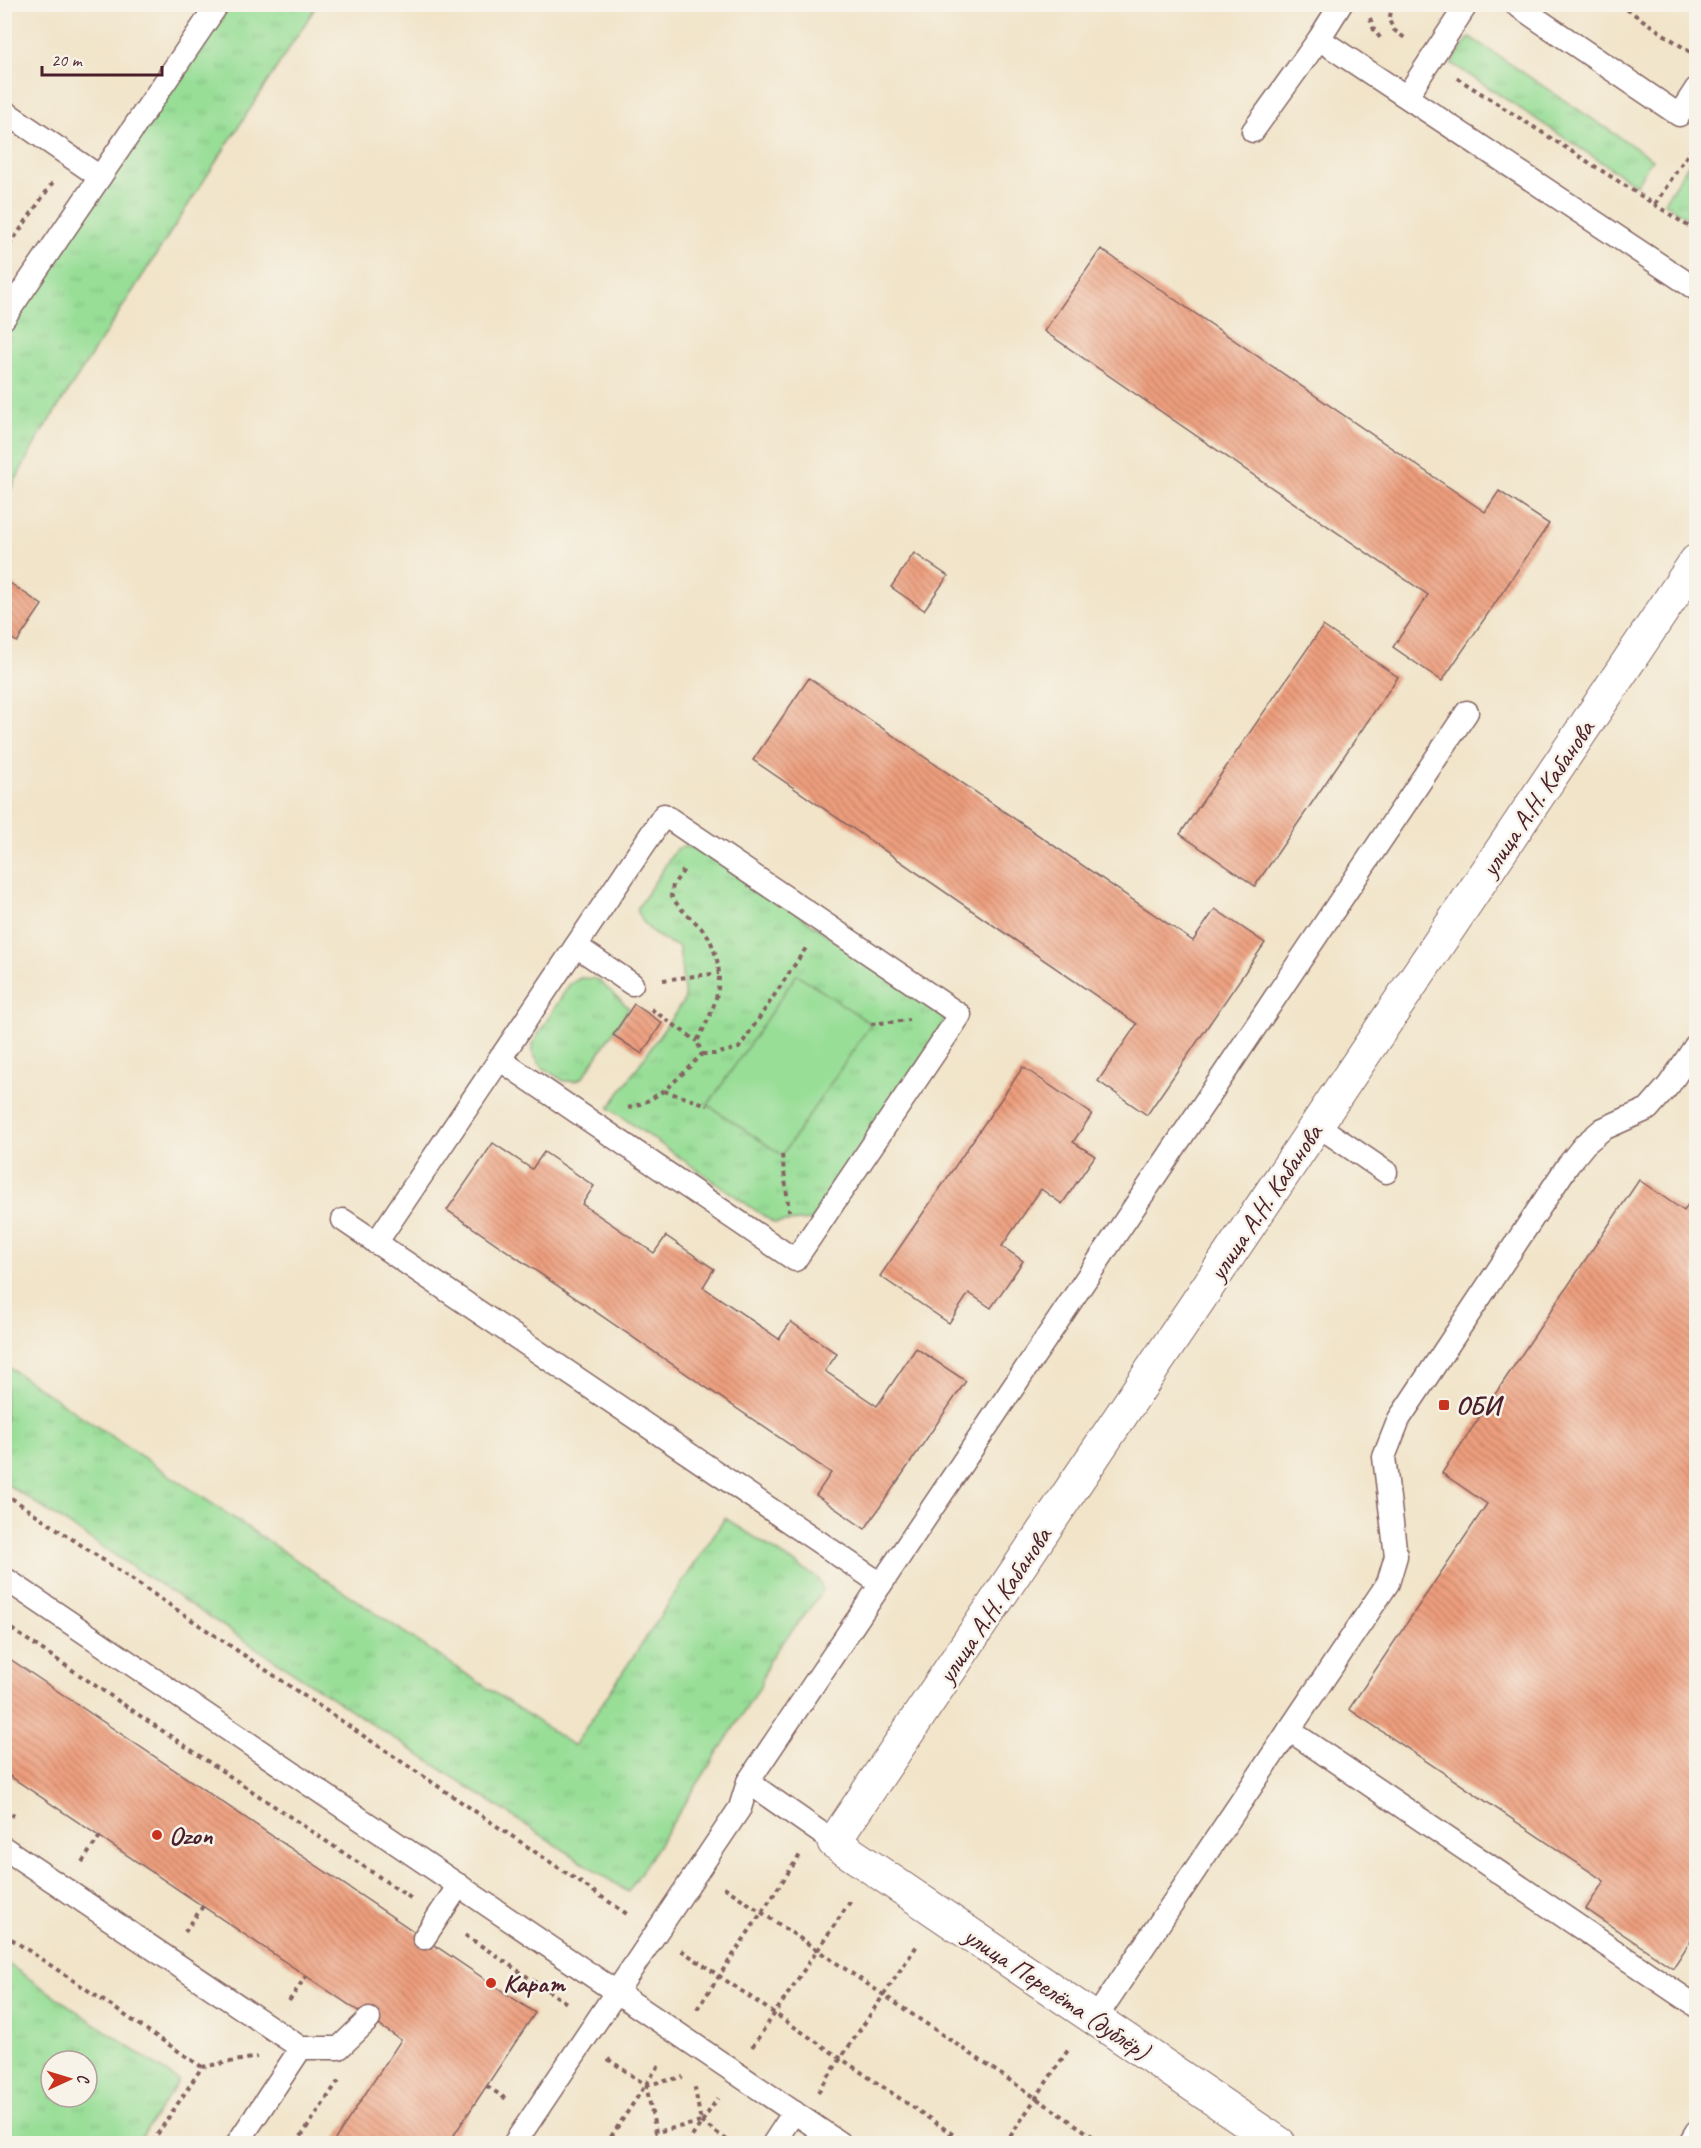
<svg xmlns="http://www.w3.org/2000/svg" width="1701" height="2148" font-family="Caveat,sans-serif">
	<defs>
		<pattern id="grass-tufts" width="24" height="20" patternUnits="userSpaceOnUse" patternTransform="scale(1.5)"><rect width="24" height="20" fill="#98de97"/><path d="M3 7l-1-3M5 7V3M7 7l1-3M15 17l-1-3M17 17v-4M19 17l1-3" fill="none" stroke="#84be82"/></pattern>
		<pattern id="building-back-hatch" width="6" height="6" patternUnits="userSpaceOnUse" patternTransform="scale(1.5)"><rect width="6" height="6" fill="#ed9e7d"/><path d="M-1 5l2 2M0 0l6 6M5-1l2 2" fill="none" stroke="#c28067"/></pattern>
	</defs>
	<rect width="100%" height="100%" fill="#f7f3e8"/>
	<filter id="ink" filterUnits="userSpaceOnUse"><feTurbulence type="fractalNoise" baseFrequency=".0167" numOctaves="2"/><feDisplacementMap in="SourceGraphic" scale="12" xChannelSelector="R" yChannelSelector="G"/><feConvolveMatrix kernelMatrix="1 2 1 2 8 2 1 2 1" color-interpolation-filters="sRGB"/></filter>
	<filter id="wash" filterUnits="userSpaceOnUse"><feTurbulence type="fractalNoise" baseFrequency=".008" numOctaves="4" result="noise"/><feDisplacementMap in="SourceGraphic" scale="24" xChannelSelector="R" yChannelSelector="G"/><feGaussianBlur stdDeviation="1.35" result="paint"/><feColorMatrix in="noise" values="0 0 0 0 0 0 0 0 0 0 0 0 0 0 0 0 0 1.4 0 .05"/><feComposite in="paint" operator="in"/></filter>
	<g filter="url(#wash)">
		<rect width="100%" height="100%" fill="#f1e4c9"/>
		<g fill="url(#grass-tufts)" stroke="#717e61" stroke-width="1.5" fill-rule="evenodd">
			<path d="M227 5H317L38 438 5 500V329Z"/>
			<path d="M1470 37 1652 159 1636 185 1451 63Z"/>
			<path d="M1696 153V224L1664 202Z"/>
			<path d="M688 846H701L944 1017 943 1027 812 1220 774 1223 609 1108 685 999 679 947C660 939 644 930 637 909L676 849Z"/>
			<path d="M580 978 597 979 629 1008 583 1077 576 1081H564L543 1068 533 1054V1043L569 985Z"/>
			<path d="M5 1365 574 1746 725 1518 819 1579 823 1591 769 1660 760 1687 628 1892 5 1483Z"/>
			<path d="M5 1962 179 2081 137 2143H5ZM51 2061H87V2097H51Z"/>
		</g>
		<path fill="#98de97" stroke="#717e61" stroke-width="1.5" d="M797 974 871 1024 782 1155 708 1105Z"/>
		<g id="blocks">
			<g fill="url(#building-back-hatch)">
				<path d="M1101 249 1485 512 1499 491 1549 524 1442 681 1393 647 1428 595 1044 331Z"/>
				<path d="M914 553 948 576 924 610 891 587Z"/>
				<path d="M7 581 42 605 17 642 4 633V585Z"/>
				<path d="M1323 626 1398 677 1255 886 1180 834Z"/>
				<path d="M809 678 1193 941 1215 909 1265 943 1147 1115 1098 1081 1137 1024 753 760Z"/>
				<path d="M634 1004 662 1023 642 1054 613 1035Z"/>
				<path d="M1023 1067 1092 1114 1073 1142 1095 1156 1062 1204 1041 1189 1002 1246 1023 1261 991 1308 969 1293 949 1323 880 1276Z"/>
				<path d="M493 1143 532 1169 544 1152 594 1186 582 1204 654 1253 666 1236 714 1269 703 1287 779 1339 791 1322 837 1354 825 1371 877 1406 916 1348 966 1381 865 1529 816 1495 831 1473 447 1210Z"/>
				<path d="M1639 1180 1684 1211 1696 1192V1944L1691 1940 1673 1968 1586 1909 1604 1881 1349 1709 1487 1504 1442 1473Z"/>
				<path d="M4 1655 535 2013 448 2144H332L401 2040 4 1772Z"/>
			</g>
		</g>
	</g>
	<g filter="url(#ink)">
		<use href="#blocks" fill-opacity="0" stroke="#846462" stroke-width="1.5"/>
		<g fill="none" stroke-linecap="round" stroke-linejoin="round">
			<defs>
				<g id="service">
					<path d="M1341 4 1319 39 1696 289"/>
					<path d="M1515 4 1679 115 1696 89"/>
					<path d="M1407 96 1467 4"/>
					<path d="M4 111 100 177"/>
					<path d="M1253 131 1319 39"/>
					<path d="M4 318 218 4"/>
					<path d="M576 946 632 984"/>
					<path d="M1317 1125 1386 1172"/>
					<path d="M343 1220 881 1584"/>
					<path d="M376 1243 664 815 960 1015 795 1260 499 1059"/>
					<path d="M4 1578 841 2144"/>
					<path d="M1289 1730 1696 2006"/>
					<path d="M748 1782 1467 712"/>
					<path d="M4 1848 301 2048H339L369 2019"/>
					<path d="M424 1938 459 1885"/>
					<path d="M1095 2019 1388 1583 1396 1556 1384 1457 1399 1419 1568 1165 1585 1144 1603 1129 1648 1109 1669 1085 1696 1045"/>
					<path d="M237 2144 301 2048"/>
					<path d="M514 2144 740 1808 748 1782 834 1842"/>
					<path d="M773 2144 794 2112"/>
					<path d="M1689 2144 1696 2132"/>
				</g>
				<path id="minor" d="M1280 2144 834 1842 1696 561"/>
			</defs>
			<use href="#service" stroke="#846462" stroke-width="25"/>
			<use href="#minor" stroke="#846462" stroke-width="35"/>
			<g stroke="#846462" stroke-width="4" stroke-dasharray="4.5 4.5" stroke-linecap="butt">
				<path d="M1393 4 1389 20 1394 30 1406 39"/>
				<path d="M1619 4 1696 56"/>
				<path d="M1370 18 1374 30 1382 40"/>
				<path d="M1457 78 1696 231"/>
				<path d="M1655 204 1696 142"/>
				<path d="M4 253 53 182"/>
				<path d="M663 980 719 973"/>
				<path d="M651 1009 697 1041"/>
				<path d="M871 1024 909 1020"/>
				<path d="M702 1054H715L739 1048 806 948"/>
				<path d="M664 1091 708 1105"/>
				<path d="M628 1108C660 1100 679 1077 702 1054L697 1041C712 1014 726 985 715 953 713 948 711 941 708 936 697 921 680 912 671 895L673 885 686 867"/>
				<path d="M782 1155 789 1211"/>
				<path d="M4 1493 630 1916"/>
				<path d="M4 1624 412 1899"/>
				<path d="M4 1809 14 1816"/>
				<path d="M82 1862 100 1836"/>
				<path d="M724 1887 1104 2144"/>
				<path d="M185 1932 203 1906"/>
				<path d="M4 1934 202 2067 151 2144"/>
				<path d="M465 1935 568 2004"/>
				<path d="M681 1950 967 2144"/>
				<path d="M289 2001 306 1976"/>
				<path d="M697 2009 800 1855"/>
				<path d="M752 2047 852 1899"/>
				<path d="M608 2059 646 2085 656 2132 701 2122 694 2083"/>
				<path d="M202 2067 257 2057"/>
				<path d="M646 2085 683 2077"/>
				<path d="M487 2086 506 2099"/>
				<path d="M818 2092 918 1944"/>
				<path d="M701 2122 733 2144"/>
				<path d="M296 2144 339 2080"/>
				<path d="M606 2144 661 2062"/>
				<path d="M687 2144 718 2098"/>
				<path d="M1005 2144 1070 2047"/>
			</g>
			<use href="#service" stroke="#fff" stroke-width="22"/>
			<use href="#minor" stroke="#fff" stroke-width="33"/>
		</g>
	</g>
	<g fill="#c8321e" stroke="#f7f3e8" stroke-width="2">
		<rect x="1438" y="1399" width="12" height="12" rx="3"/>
		<circle cx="157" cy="1835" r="6"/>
		<circle cx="491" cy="1983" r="6"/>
	</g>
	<g text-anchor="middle" stroke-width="5" stroke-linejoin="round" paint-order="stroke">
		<g font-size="26" fill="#4a1f2b" stroke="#f7f3e8">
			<text transform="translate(1537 798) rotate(-56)" y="9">улица А.Н. Кабанова</text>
			<text transform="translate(1265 1202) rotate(-56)" y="9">улица А.Н. Кабанова</text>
			<text transform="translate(994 1605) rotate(-56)" y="9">улица А.Н. Кабанова</text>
			<text transform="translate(1057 1993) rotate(34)" y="9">улица Перелёта (дублёр)</text>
		</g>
		<g font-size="26" font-weight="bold" fill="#4a1f2b" stroke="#f7f3e8" text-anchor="start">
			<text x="1456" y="1414">ОБИ</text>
			<text x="169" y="1844">Ozon</text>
			<text x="503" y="1992">Карат</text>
		</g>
	</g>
	<rect width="1701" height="2148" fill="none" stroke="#f7f3e8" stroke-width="24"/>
	<g transform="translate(69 2079) rotate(86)"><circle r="28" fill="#f7f3e8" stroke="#b29e9c" stroke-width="1.5"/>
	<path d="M0-4.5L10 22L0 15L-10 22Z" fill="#c8321e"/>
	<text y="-9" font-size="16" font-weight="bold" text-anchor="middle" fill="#4a1f2b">С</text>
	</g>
	<path d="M42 66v9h120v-9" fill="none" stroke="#4a1f2b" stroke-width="3"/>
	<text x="51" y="66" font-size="18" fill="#4a1f2b" stroke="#f7f3e8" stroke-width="4.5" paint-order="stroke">20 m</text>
</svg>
